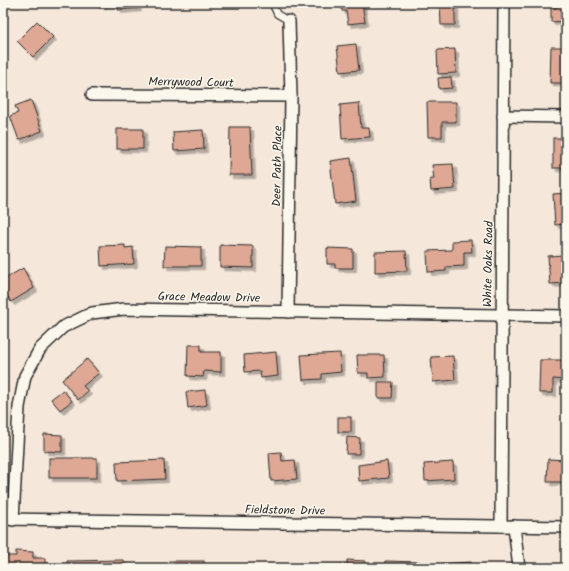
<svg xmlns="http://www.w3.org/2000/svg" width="569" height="571" font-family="Kalam,sans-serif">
	<defs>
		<filter id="shadow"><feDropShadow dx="3.5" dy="3.5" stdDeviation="0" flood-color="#0004"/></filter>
	</defs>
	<rect width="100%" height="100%" fill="#f5e7da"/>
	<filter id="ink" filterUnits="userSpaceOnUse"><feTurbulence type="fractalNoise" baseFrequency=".025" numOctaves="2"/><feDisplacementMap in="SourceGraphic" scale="8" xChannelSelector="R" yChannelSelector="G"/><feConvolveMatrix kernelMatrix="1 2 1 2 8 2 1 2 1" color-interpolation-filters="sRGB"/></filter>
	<g filter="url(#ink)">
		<g fill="#dea894" stroke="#2b2b2b" filter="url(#shadow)">
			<path d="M96 3H116L96 5Z"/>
			<path d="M118 3H137L138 8 118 10Z"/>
			<path d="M341 3H362L365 22 348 24 346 11H342Z"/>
			<path d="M440 3H455V25H441Z"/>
			<path d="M555 3H566V21L551 22V8H556Z"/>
			<path d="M37 21 53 37 33 57 17 41Z"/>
			<path d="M356 44 359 70 340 72 337 46Z"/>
			<path d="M551 47H566V83H550Z"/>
			<path d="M455 49 456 73 438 74 437 50Z"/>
			<path d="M451 77 452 88 439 89 438 78Z"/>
			<path d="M31 100 42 131 19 140 10 116 18 113 15 106Z"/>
			<path d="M427 102H456V122H442V137H428Z"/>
			<path d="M359 103 361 128H369L370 137 342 139 340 105Z"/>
			<path d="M230 127H250L252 175H229Z"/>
			<rect x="117" y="129" width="26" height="20"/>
			<path d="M203 130 204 149 174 151 173 132Z"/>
			<rect x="553" y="138" width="13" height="30"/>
			<path d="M351 158 356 201 335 204 330 161Z"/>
			<path d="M453 164 455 189 431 191 430 179H434L432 165Z"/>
			<path d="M566 193V224L555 225 553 194Z"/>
			<path d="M471 240 472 252H464V266L446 267V271L428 272 427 251 452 250V241Z"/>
			<path d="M125 245V248L133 247 134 264 101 266 100 246Z"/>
			<path d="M220 245 253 246V268L220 267Z"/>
			<path d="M165 246 201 247V266H164Z"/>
			<path d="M327 248 353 249V268H335V264H327Z"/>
			<path d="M406 251 407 271 375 272V252Z"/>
			<path d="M565 255 566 283 550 284 548 256Z"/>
			<path d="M23 268 34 288 11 302 7 295 3 298V280Z"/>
			<path d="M188 345H201V352H221V372L204 371 203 377 187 376Z"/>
			<path d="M276 352 278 376 261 378 260 371 245 372 244 355Z"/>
			<path d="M340 353 341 372 322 374V379L303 380 301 355Z"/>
			<path d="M357 355H384L385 377 368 378V373H358Z"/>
			<path d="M453 356 455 380 433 382 431 357Z"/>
			<path d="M87 359 99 373 83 386 88 391 78 400 62 380Z"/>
			<path d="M540 360H566V380L553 379V393H539Z"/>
			<path d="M378 382H393L392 398H378Z"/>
			<path d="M63 390 72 401 60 410 51 399Z"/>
			<path d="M205 390 207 405 188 408 186 392Z"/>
			<rect x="338" y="417" width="13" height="15"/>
			<path d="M44 434 62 435V452L44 451Z"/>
			<path d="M347 437 360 438 359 454H346Z"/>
			<path d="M281 452 282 461 295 460 297 479 271 481 269 453Z"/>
			<rect x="49" y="458" width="48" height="20"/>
			<path d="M548 459 566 460V482H547Z"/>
			<path d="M164 460 165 479 117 481 116 462Z"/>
			<path d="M387 461 389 478 359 481 358 465Z"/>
			<path d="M453 462 454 479 425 481 424 464Z"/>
			<path d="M16 551 33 552V558H45V568H3V556H16Z"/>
			<path d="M124 560V568H67V561Z"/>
			<path d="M347 560 365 561 364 568H326L327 565H347Z"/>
			<rect x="169" y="561" width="35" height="7"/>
			<path d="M385 561 420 562 419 568H385Z"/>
			<path d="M471 562V568H441V564Z"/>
		</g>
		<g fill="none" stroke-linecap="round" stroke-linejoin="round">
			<defs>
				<path id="service" d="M272 3 277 14 289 21"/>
				<g id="minor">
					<path d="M92 95 291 96"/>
					<path d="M503 116 566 117"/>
					<path d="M288 312 291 96 289 21"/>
					<path d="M3 519 566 527"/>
					<path d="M13 520 19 407 25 376 40 349 63 327 92 313 124 309 566 316"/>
					<path d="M501 526 504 3"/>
					<path d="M514 526 519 568"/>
				</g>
			</defs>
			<use href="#service" stroke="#2b2b2b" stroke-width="8"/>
			<use href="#minor" stroke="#2b2b2b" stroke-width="14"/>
			<use href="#service" stroke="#fbf7ec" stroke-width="5.5"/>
			<use href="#minor" stroke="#fbf7ec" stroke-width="11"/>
		</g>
	</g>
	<g text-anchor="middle" stroke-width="3" stroke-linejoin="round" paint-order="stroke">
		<g font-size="12" fill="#2b2b2b" stroke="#fbf7ec">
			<text transform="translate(191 82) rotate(1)" y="4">Merrywood Court</text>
			<text transform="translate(277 166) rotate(-89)" y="4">Deer Path Place</text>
			<text transform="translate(488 264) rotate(-89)" y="4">White Oaks Road</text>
			<text transform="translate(209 297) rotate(1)" y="4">Grace Meadow Drive</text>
			<text transform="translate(285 510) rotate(1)" y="4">Fieldstone Drive</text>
		</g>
	</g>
	<rect width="569" height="571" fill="none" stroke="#fbf7ec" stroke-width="16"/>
	<rect x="8" y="8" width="553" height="555" fill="none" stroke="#2b2b2b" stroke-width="1.5" filter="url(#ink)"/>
</svg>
